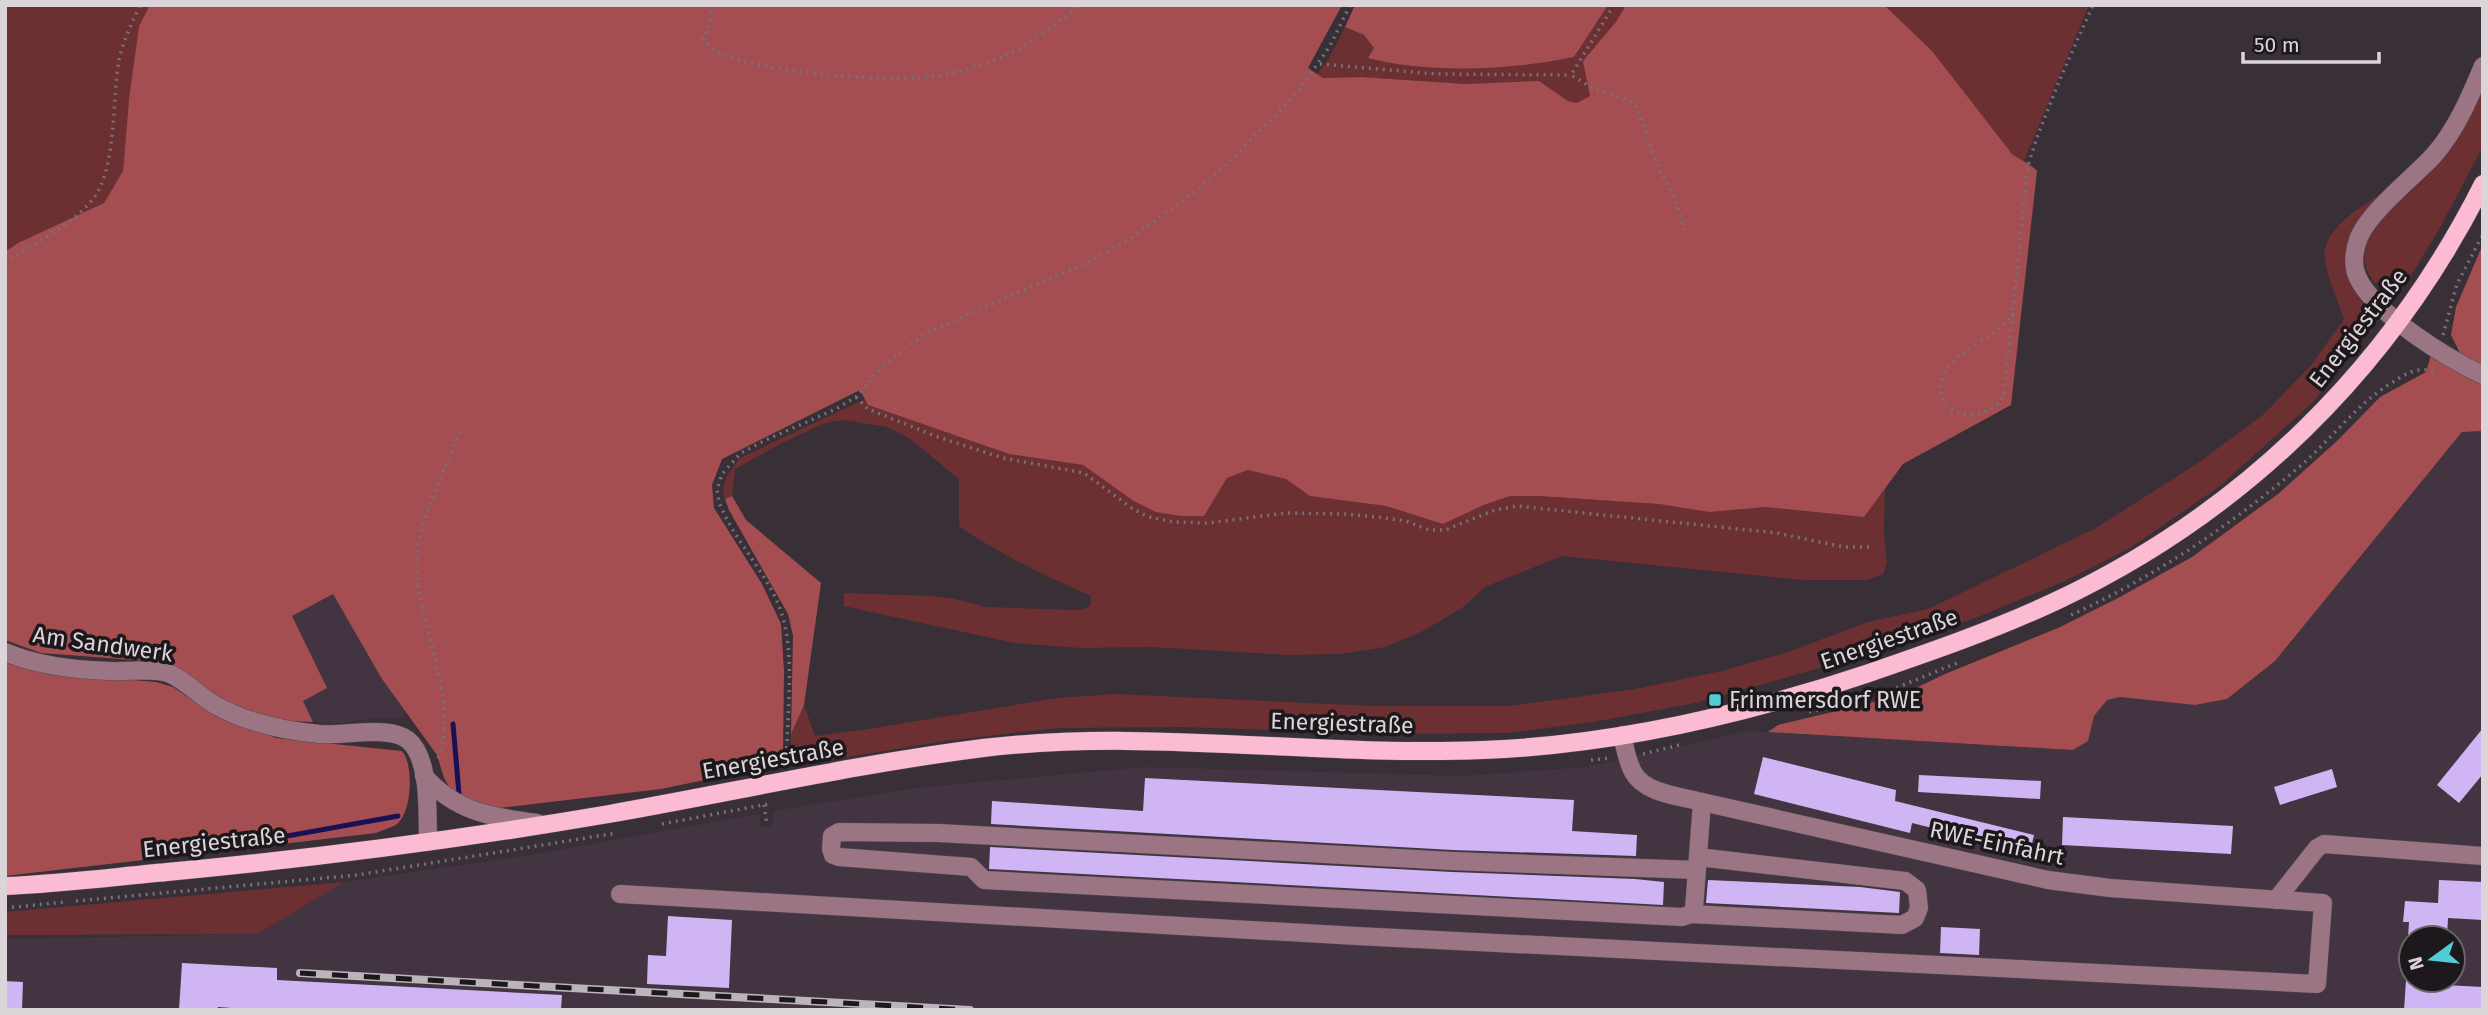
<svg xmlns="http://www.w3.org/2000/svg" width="2488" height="1015" font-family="'Fira Sans',sans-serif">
	<rect width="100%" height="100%" fill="#382f37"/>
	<g fill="#433441" fill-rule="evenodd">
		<path d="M2483 431V1010H5V939L258 934 344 882 530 855 759 814 761 827H767L774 824 773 811 916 788 1144 767 1462 776 1587 767 1748 731 2073 750 2088 741 2094 716 2107 700 2120 697 2194 705 2227 699 2275 661 2462 432ZM2411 938H2453V980H2411Z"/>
		<path d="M333 594 382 679 406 713 397 719 374 718 343 723 313 722 303 701 292 616Z"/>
	</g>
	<g fill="#6c3032">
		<path d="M5 5H150L139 26 129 99 123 171 104 203 18 243 5 253Z"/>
		<path d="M1608 5H1626L1616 22 1590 96 1577 103 1568 101 1539 81 1465 84 1362 77 1323 78 1317 74 1328 60 1345 27 1364 35 1374 48 1368 58C1427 73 1515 69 1574 57Z"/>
		<path d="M1884 5H2089L2023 163 2012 154Z"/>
		<path d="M2483 89V146L2440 228 2406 284 2375 283C2364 270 2361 253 2368 237 2377 216 2408 196 2424 179 2449 152 2465 122 2483 89Z"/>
		<path d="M2388 190 2363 220 2355 289 2365 307 2368 334 2313 402 2220 486 2130 548 2065 581 1978 617 1866 655 1695 703 1593 722 1506 733 1391 734 1183 727 1057 728 945 741 811 763H803L791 755V734L804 705 815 736 862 730 1057 698 1116 694 1373 706H1509L1635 689 1722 671 1788 652 1868 622 1928 609 2096 528 2198 463 2264 414 2312 364 2344 319C2338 300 2328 280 2325 261 2319 229 2365 204 2388 190Z"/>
		<path d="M865 399 868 405 1009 454 1083 465 1132 500 1204 516 1227 478 1248 470 1286 479 1310 496 1386 506 1443 524 1484 505 1510 496H1538L1659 504 1709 512 1766 507 1863 517 1885 488 1884 530 1887 563 1883 574 1867 580H1803L1562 556 1485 587 1462 608 1423 631 1385 647 1341 654 1288 655 1151 647 1081 648 1014 643 844 606V593L934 596 955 599 986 607 1080 610 1090 606 1091 596C1046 576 1000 555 959 526V479L909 438 887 427 843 420 825 423 782 443 735 469 732 496 725 499C719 483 731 470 740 458Z"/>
		<path d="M344 882 258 934 5 935V912Z"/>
	</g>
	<g fill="#a54e51">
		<path d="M150 5H1342L1308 68 1323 78 1362 77 1465 84 1539 81 1568 101 1577 103 1590 96 1583 61 1616 22 1626 5H1884L1932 51 2012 154C2020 160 2031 164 2037 171L2011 405 1903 464 1864 517 1766 507 1709 512 1659 504 1538 496H1510L1484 505 1443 524 1386 506 1310 496 1286 479 1248 470 1227 478 1204 516H1181L1156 512 1132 500 1083 465 1009 454 868 405 860 390 722 459 712 485 714 508 762 584 781 624 784 671 783 753 777 765 661 789 499 808 475 805 454 795 444 778 437 755 382 679 333 594 292 616 327 688 303 701 313 722C277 723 238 709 208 690 191 680 179 668 160 662L41 653 5 640V252L18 243 104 203 123 171 129 99 139 26Z"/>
		<path d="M1355 5H1608L1574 57C1513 70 1429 74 1368 58L1374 48 1364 35 1345 27Z"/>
		<path d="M2483 244V431L2462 432 2275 661 2227 699 2195 705 2120 697 2107 700 2094 716 2088 741 2073 750 1768 732 1778 725 1899 696 1945 674 2058 628 2118 598 2192 557 2278 494 2337 441 2380 397 2426 372 2433 348 2467 367 2451 335 2456 307Z"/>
		<path d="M732 496 746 520 821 583 804 705 791 734 793 636 788 614 729 510 725 499Z"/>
		<path d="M5 659 97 677 156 682 173 687 209 711 276 738 402 751C414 764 412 813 397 824 391 828 382 830 376 833L5 876Z"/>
	</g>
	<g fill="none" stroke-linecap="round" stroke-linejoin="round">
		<g stroke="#191154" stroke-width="5">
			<path d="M453 724 459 794"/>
			<path d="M243 844 398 816"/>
		</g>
	</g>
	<g fill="#d0b5f4">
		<path d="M2483 728V774L2459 803 2437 785Z"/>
		<path d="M1763 757 1896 790 1895 801 2034 835 2030 852 1912 823 1910 833 1754 794Z"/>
		<path d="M2332 769 2337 787 2280 805 2274 787Z"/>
		<path d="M1919 775 2041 781 2040 799 1918 792Z"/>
		<path d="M1145 778 1574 800 1572 831 1637 835 1636 856 1453 850 991 824 992 801 1143 811Z"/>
		<path d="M2063 817 2233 826 2231 854 2062 845Z"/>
		<path d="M990 847 1452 872 1635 879 1664 882 1663 905 989 869Z"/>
		<path d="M1708 880 1860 887 1900 892 1899 913 1706 903Z"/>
		<path d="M2439 880 2483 882V920L2448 918 2447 938H2408L2409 922H2403L2405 901 2438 903Z"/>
		<path d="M668 916 732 920 729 988 647 984 648 955 666 956Z"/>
		<path d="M1941 927 1980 929 1979 955 1940 953Z"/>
		<path d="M182 963 277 968V980L562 995 561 1010H260L218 1007 217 1010H179Z"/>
		<path d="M2406 980H2445V985L2483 987V1010H2404Z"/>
		<path d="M5 981 23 982 22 1010H5Z"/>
	</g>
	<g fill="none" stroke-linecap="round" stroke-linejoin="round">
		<defs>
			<g id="minor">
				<path d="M2483 66C2470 97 2456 130 2434 155 2413 178 2371 210 2359 237 2354 250 2352 266 2358 278 2375 314 2448 359 2483 375"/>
				<path d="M5 652C38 666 74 670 110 671 128 672 151 668 168 673 186 680 200 697 217 706 248 723 285 731 320 734 344 736 390 725 408 740 431 759 427 814 428 842"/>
				<path d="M424 776C456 812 491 817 537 823"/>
				<path d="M1697 870 1452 861 938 833 839 832 832 836 831 849 833 855 839 857 971 867 984 880 1682 917 1691 914 1694 909 1702 802"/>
				<path d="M620 894 1357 936 2317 984 2323 903 2110 888 2048 880 1702 802C1680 796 1645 794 1633 772 1627 761 1625 747 1622 735"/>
				<path d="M2276 900 2317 848 2324 844 2483 856"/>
				<path d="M1691 914 1902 925 1915 918 1919 908 1917 890 1905 881 1698 857"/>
			</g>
			<path id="major" d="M5 886C59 884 113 877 167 872 315 858 463 839 609 814 734 792 857 764 983 748 1149 728 1316 757 1483 750 1613 745 1743 715 1866 674 1930 652 1994 630 2056 601 2243 513 2390 369 2483 184"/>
		</defs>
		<use href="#minor" stroke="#554d54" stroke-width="19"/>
		<use href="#major" stroke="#554d54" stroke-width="19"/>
		<g stroke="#787077" stroke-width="3.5" stroke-dasharray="2 5" stroke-linecap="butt">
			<path d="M713 5 708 29 703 38C714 73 892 82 928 77 950 75 984 65 1005 56 1031 44 1056 23 1080 5"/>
			<path d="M1614 5 1571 75 1596 90 1629 100 1637 107 1658 168 1675 198 1686 234"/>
			<path d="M1320 64 1436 74 1571 75"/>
			<path d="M5 263C33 243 70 227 92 200 117 171 112 99 119 60 123 41 132 23 140 5"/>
			<path d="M2014 313C1997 337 1953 352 1944 374 1926 415 1982 430 2004 396L2028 166 2036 140 2060 79 2093 5"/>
			<path d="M2443 335 2457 284 2483 234"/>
			<path d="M856 397 868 409 938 437 1003 458 1084 473 1133 509 1149 517 1173 522 1207 523 1287 513 1345 514 1378 517 1406 521 1429 530H1445L1495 510 1517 506 1777 533 1844 547H1874"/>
			<path d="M2071 615C2154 577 2228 527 2298 468 2329 442 2354 407 2388 385 2404 375 2417 365 2436 372"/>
			<path d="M1809 712 1874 697 1957 663"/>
			<path d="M1643 754 1683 744"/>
			<path d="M438 758C461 703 417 623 416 564 416 527 447 464 461 428"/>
			<path d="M1591 760 1611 758"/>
			<path d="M787 762C786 714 797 651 779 606 764 569 733 539 719 502L717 490 722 474 741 453 766 440 836 409 856 397 884 365 926 333 1090 261 1129 239 1196 191 1226 165 1297 93 1330 46 1350 5"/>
			<path d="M764 805 767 825"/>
			<path d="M662 824 768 804"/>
			<path d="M76 901 357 875 617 833"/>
			<path d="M5 908 65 902"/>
		</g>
		<use href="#minor" stroke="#9b7583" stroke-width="18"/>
		<use href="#major" stroke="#fbbcd3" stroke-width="18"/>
		<defs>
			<path id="rail" d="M300 973 970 1010"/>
		</defs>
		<use href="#rail" stroke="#bbb4ba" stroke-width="8"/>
		<use href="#rail" stroke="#1d181c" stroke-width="5" stroke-dasharray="16" stroke-linecap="butt"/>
	</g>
	<rect fill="#52ccd6" stroke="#1d181c" stroke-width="2.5" x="1708" y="693" width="14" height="14" rx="3.5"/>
	<g text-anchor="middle" stroke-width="7" stroke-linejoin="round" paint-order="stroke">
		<g font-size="23" fill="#dbd5da" stroke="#1d181c">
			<text transform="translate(2358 328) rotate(-52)" y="8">Energiestraße</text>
			<text transform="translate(1889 639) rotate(-19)" y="8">Energiestraße</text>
			<text transform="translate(103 644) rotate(8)" y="8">Am Sandwerk</text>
			<text transform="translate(1342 723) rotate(2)" y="8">Energiestraße</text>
			<text transform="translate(773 759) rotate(-10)" y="8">Energiestraße</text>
			<text transform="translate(214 842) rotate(-6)" y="8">Energiestraße</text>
			<text transform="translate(1997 843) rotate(12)" y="8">RWE-Einfahrt</text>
		</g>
		<g font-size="23" fill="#dbd5da" stroke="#1d181c" text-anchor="start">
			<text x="1729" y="708">Frimmersdorf RWE</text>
		</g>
	</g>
	<rect width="2488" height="1015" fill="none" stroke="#dbd5da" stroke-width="14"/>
	<g transform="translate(2432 959) rotate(255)"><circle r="33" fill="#1d181c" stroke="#696468" stroke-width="2"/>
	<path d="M0-5L12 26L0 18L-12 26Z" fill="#52ccd6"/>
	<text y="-10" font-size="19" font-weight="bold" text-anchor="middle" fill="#dbd5da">N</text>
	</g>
	<path d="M2243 52v10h136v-10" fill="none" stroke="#dbd5da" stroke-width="3.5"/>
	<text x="2254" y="52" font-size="21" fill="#dbd5da" stroke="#1d181c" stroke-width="5" paint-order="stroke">50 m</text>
</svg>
